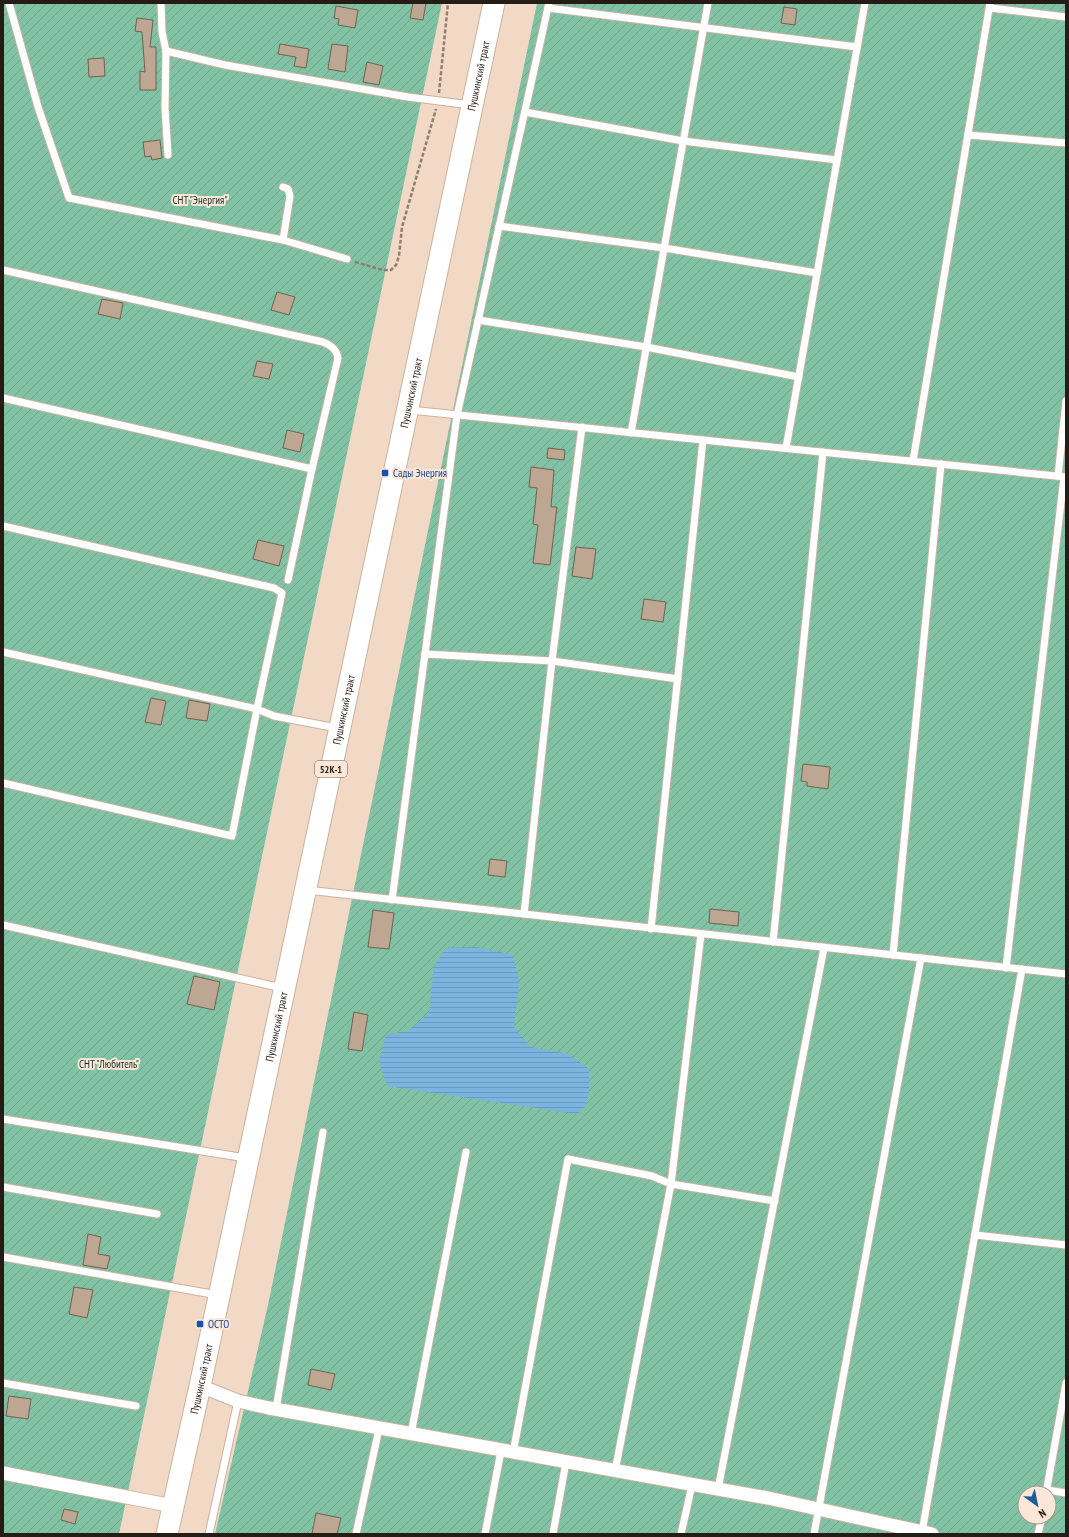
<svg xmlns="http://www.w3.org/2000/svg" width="1069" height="1537" font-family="'PT Sans Narrow',sans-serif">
	<defs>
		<pattern id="garden-furrows" width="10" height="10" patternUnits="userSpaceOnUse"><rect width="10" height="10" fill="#81c1a4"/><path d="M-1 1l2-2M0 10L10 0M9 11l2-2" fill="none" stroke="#6fa58c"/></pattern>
		<pattern id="water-rules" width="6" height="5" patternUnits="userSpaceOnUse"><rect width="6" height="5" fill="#7bb4de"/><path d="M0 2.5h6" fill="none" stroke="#6a9abe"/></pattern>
	</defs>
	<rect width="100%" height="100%" fill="#f2d9c5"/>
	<g fill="url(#garden-furrows)" fill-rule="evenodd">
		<path d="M3 3H442L119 1534H3Z"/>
		<path d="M537 3H1066V1534H215L268 1305ZM1025 1493H1049V1517H1025Z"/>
	</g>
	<path fill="url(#water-rules)" d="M477 947 513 955 519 982 514 1027 531 1047 568 1054 589 1069V1093L585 1107 577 1114 387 1086 379 1061 386 1035 410 1030 429 1013 434 966 446 948Z"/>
	<g fill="#bda792" stroke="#73604c">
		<path d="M413 3H426L423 20 410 18Z"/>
		<path d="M336 6 358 10 355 28 338 25 339 19 334 18Z"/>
		<path d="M784 7 797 9 795 25 781 23Z"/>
		<path d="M137 18 153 20 150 47H156V90H140V71L145 72 142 32 135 31Z"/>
		<path d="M280 44 309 49 306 68 294 66 296 57 278 54Z"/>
		<path d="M332 44 348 46 345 72 328 69Z"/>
		<path d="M104 58 105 76 89 77 88 59Z"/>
		<path d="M367 62 383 66 379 85 363 82Z"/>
		<path d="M160 140 162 158 152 160 151 156 145 157 143 142Z"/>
		<path d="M277 292 295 297 289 315 271 310Z"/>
		<path d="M102 299 123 303 120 319 98 314Z"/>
		<path d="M257 361 273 364 269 379 253 376Z"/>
		<path d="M287 430 304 434 300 452 283 448Z"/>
		<path d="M548 448 565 450 564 460 547 458Z"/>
		<path d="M531 467 554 470 551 507H557L550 565 533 563 538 525 533 524 537 488 529 487Z"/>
		<path d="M258 540 284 546 279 566 253 559Z"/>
		<path d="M576 547 596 549 592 579 572 576Z"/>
		<path d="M644 599 666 602 663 622 641 619Z"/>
		<path d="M151 698 166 701 161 725 145 722Z"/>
		<path d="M189 700 210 704 207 721 186 718Z"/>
		<path d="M803 764 830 767 828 789 807 786V782L801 781Z"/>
		<path d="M490 859 507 861 505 877 488 875Z"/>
		<path d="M710 909 739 912 738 926 709 923Z"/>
		<path d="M373 910 394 913 389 949 368 947Z"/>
		<path d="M194 976 220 982 214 1010 187 1004Z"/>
		<path d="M354 1012 368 1015 362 1051 348 1049Z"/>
		<path d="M88 1234 101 1237 98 1254 110 1256 107 1269 83 1265Z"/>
		<path d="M74 1287 93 1290 87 1318 69 1314Z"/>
		<path d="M311 1369 335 1374 331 1390 308 1385Z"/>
		<path d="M9 1396 31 1399 28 1419 6 1416Z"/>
		<path d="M64 1509 78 1512 75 1524 61 1520Z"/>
		<path d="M316 1513 341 1518 337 1534H312Z"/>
	</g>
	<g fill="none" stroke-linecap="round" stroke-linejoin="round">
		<defs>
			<g id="lane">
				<path d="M9 3 38 107 69 198 283 240 347 259"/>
				<path d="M161 3 162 32 166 51 165 108 168 155"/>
				<path d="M548 8 857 47"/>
				<path d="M990 8 1066 17"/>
				<path d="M166 51 225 65 408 97 471 105"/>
				<path d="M525 112 683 141 837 160"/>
				<path d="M968 135 1066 143"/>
				<path d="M499 226 664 248 817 273"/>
				<path d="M283 240 290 196 288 189 283 187"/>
				<path d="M3 270 323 342C332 346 336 349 338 358L312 469 288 580"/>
				<path d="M478 320 646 347 799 377"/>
				<path d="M3 398 312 469"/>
				<path d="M410 410 1066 477"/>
				<path d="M631 433 708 3"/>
				<path d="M786 448 865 3"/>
				<path d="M913 461 990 3"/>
				<path d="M1058 476 1066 401"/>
				<path d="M3 526 274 588 282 593 257 709 232 836 3 783"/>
				<path d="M3 652 257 709 274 716 337 728"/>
				<path d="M425 654 552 661 678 679"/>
				<path d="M307 890 1066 974"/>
				<path d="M392 900 457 415 549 3"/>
				<path d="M524 914 552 661 582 427"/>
				<path d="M3 925 282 988"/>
				<path d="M651 929 703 440"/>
				<path d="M773 942 823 452"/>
				<path d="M893 955 941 464"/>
				<path d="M1006 968 1064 477"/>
				<path d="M3 1119 246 1158"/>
				<path d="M3 1187 157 1214"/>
				<path d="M975 1235 1066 1245"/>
				<path d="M3 1257 218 1295"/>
				<path d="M3 1383 136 1406"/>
				<path d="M276 1409 323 1132"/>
				<path d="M411 1434 466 1152"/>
				<path d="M513 1453 568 1159 652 1176 671 1184 775 1201"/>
				<path d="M615 1471 671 1184 701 934"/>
				<path d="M718 1489 824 948"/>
				<path d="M1047 1490 1066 1493"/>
				<path d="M1046 1493 1066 1383"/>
				<path d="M922 1532 1022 969"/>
				<path d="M209 1534 238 1401"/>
				<path d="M356 1534 379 1429"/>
				<path d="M485 1534 501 1451"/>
				<path d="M553 1534 566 1462"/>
				<path d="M681 1534 692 1485"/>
				<path d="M814 1534 921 958"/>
				<path d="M1038 1534 1042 1517"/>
			</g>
			<g id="street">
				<path d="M200 1386 238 1401 269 1408 768 1498 932 1534"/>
				<path d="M3 1473 173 1506"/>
			</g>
			<g id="primary">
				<path id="s1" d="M167 1534 200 1386 494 3"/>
			</g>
		</defs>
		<use href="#lane" stroke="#cab29e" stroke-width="9"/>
		<use href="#street" stroke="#cab29e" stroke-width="15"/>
		<use href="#primary" stroke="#cab29e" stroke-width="23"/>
		<g stroke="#907e71" stroke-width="2.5" stroke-dasharray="4 2" stroke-linecap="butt">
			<path d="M439 93 448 3"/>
			<path d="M355 262 383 270H391L396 265 399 256 402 227 436 109"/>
		</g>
		<use href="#lane" stroke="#fff" stroke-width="7"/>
		<use href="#street" stroke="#fff" stroke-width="13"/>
		<use href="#primary" stroke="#fff" stroke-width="21"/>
	</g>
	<g fill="#1a4fb4" stroke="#fbe7d7" stroke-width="1.5">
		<rect x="381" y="469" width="8" height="8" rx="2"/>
		<rect x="196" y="1320" width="8" height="8" rx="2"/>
	</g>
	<g text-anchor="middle" stroke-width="4" stroke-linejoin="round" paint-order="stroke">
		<rect fill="#fbe7d7" stroke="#65594f" stroke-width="1" x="315" y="761" width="32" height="16" rx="3"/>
		<g font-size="10" font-weight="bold" fill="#251c15">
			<text x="331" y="773">52К-1</text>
		</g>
		<g font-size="11" fill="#251c15" stroke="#fbe7d7">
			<text dy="4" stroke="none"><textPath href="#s1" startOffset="1491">Пушкинский тракт</textPath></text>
			<text dy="4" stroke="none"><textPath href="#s1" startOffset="1167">Пушкинский тракт</textPath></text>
			<text dy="4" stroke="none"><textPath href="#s1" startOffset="843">Пушкинский тракт</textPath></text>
			<text dy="4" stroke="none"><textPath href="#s1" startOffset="519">Пушкинский тракт</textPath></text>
			<text dy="4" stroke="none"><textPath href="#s1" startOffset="159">Пушкинский тракт</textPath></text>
		</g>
		<g font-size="11" fill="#113225" stroke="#fbe7d7">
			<text x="200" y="204">СНТ "Энергия"</text>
			<text x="109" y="1068">СНТ "Любитель"</text>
		</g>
		<g font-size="11" fill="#164399" stroke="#fbe7d7" text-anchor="start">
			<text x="393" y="477">Сады Энергия</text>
			<text x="208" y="1328">ОСТО</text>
		</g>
	</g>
	<rect width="1069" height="1537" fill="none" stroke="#251c15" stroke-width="8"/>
	<g transform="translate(1037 1505) rotate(147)"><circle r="19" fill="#fbe7d7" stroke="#a59689"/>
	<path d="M0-3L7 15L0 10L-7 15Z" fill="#1c5e94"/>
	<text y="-6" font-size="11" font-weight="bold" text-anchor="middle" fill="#251c15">N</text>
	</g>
</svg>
